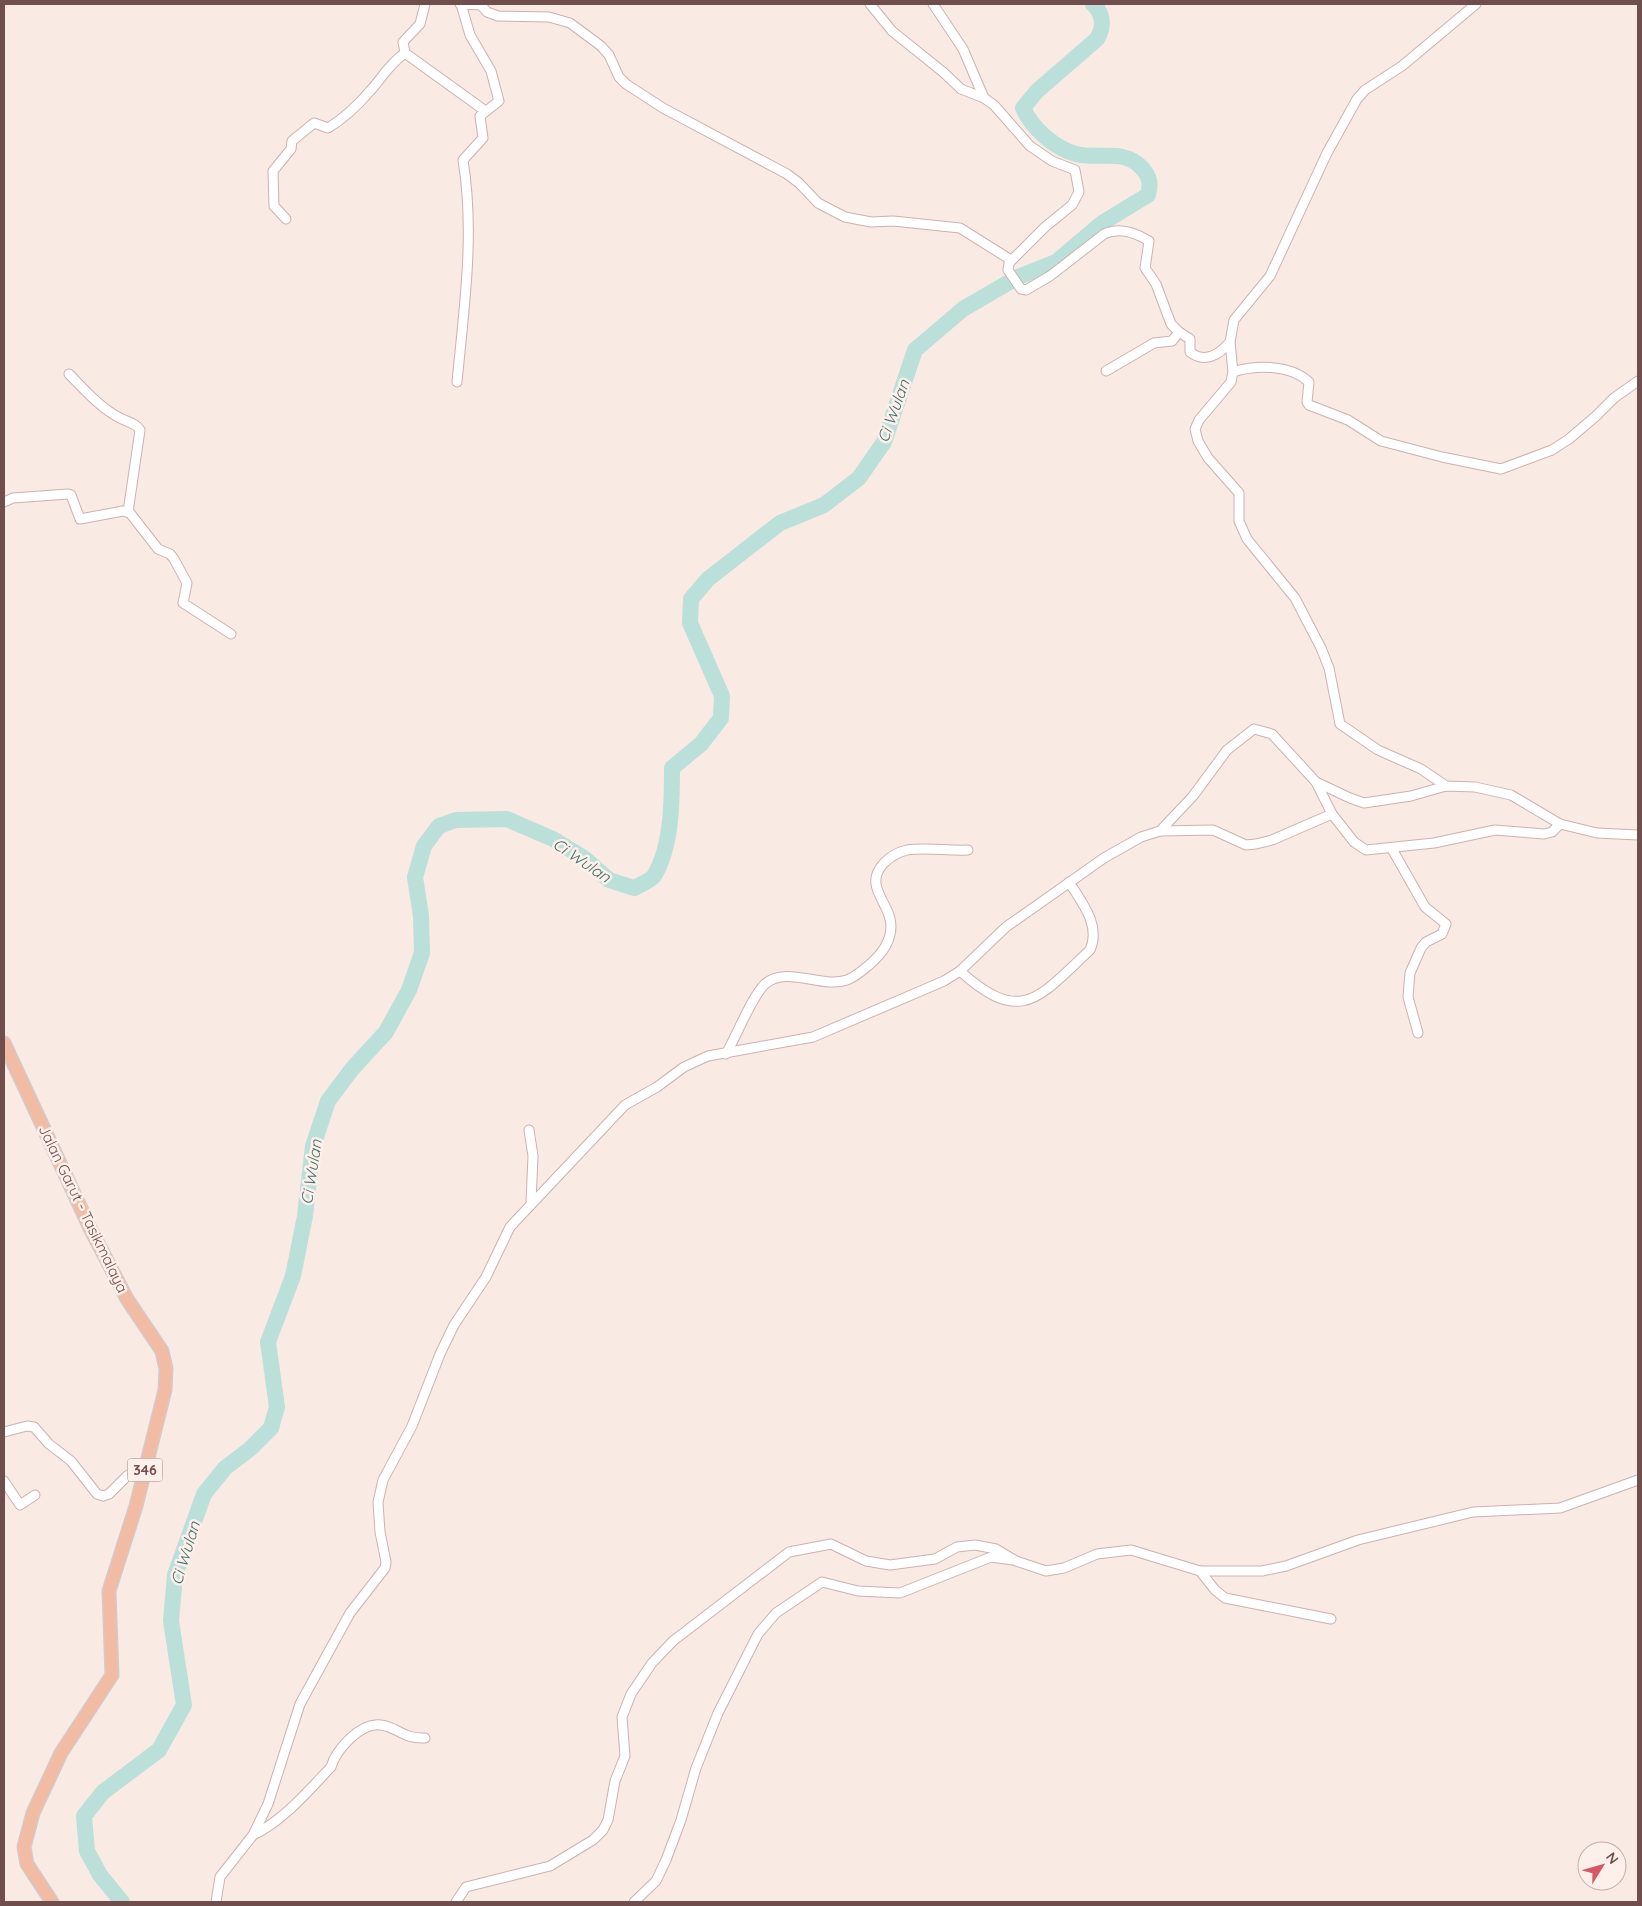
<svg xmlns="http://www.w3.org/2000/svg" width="1642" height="1906" font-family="Quicksand,sans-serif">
	<rect width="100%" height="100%" fill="#f9eae4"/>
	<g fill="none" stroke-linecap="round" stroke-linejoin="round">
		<path stroke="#bbe0d9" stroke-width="16" d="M122 1902 100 1875 87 1851 84 1816 103 1792 159 1750 184 1705 171 1621 175 1575 204 1494 225 1468 250 1449 271 1428 277 1407 268 1342 293 1276 305 1216 313 1146 328 1101 352 1069 386 1032 409 990 422 953 421 916 415 877 424 846 439 826 456 820 507 819 553 839 584 858 609 880 634 888C640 885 650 881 654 876 672 846 672 802 672 768L701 744 721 718 722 696 690 623 691 599 708 579 780 523 824 505 859 478 884 442 915 350 963 309 1018 277 1056 262 1102 223 1148 195C1151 184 1150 177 1142 168 1124 148 1099 160 1076 154 1054 148 1032 128 1023 108L1037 91 1097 39C1104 27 1104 14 1093 4"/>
		<defs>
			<g id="street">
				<path d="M425 4 420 24 403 42 405 53 484 110"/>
				<path d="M460 4 481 5 487 12 498 16 549 17 570 23 601 46 609 55 619 77 626 84 663 108 787 174 799 183 818 203 845 217 871 222 893 221 960 228 1011 260"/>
				<path d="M870 4 892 31 943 72 961 89 984 98 994 105 1030 146 1052 161 1075 170 1079 192 1072 205 1045 227 1009 263 1008 270 1021 289 1026 290 1050 276 1104 234C1119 227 1136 233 1149 241L1145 268 1156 284 1171 324 1179 332 1190 339V352C1205 364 1220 354 1230 342"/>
				<path d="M933 4 963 49 984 98"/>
				<path d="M286 219 274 206 273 171 291 149 292 141 314 123 328 128C343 119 358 105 370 91 382 78 389 64 405 53"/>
				<path d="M1106 371 1154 343 1172 341 1179 332"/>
				<path d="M1233 372C1255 365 1290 364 1309 382L1307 402 1309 405 1348 420 1381 441 1442 457 1501 469 1552 450 1569 439 1596 416 1614 398 1638 381"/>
				<path d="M69 374C84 389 100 408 120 418 127 422 136 423 140 430L128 512"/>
				<path d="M457 382C464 308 475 234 463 160L483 138 480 116 499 101 491 71 470 35 461 4"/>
				<path d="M4 502 13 498 68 494 71 495 80 519 123 511 130 513 158 549 170 554 174 559 187 583 183 603 231 634"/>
				<path d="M1316 782 1332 814 1354 842 1366 850 1434 843 1495 830 1544 834 1552 832 1560 824"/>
				<path d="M1446 786 1421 769 1378 750 1340 724 1329 668 1321 648 1295 598 1247 539 1239 521V493L1208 458 1198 441 1195 429 1199 420 1231 382 1233 372 1230 342 1234 320 1270 276 1327 153 1357 99 1365 90 1402 66 1476 4"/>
				<path d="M1160 831 1213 830 1246 845 1256 844 1272 840 1332 814"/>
				<path d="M1392 849 1425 907 1446 924 1442 934 1426 942 1421 948 1410 973 1408 997 1418 1033"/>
				<path d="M960 971C1022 1027 1039 997 1090 950 1101 925 1082 903 1069 882"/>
				<path d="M726 1054C736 1037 752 996 765 984 787 965 822 989 847 980 855 977 863 970 869 965 881 955 891 943 891 926 891 903 862 886 884 863 890 857 898 852 907 850 926 847 948 851 968 850"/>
				<path d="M529 1130 533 1156 531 1202"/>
				<path d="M4 1432 27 1426 34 1427 49 1444 71 1461 97 1494 103 1496 109 1494 127 1476 146 1465"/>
				<path d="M4 1481 20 1505 35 1495"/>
				<path d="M1200 1571 1215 1590 1225 1598 1331 1619"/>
				<path d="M253 1835C282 1822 309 1790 331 1767 336 1750 360 1722 381 1725 398 1727 402 1739 425 1738"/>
				<path d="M216 1902 220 1877 253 1835 268 1804 300 1704 350 1613 385 1568 386 1562 380 1532 378 1502 383 1480 412 1426 440 1354 454 1325 486 1277 510 1227 625 1105 657 1087 684 1067 708 1056 813 1037 944 981 960 971 1006 927 1104 858 1141 837 1160 831 1193 796 1227 750 1254 729 1272 734 1316 782 1350 798 1364 803 1411 796 1446 786 1475 787 1511 795 1560 824 1597 833 1638 835"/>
				<path d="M456 1902 466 1887 550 1866 593 1840 603 1830 608 1820 615 1781 625 1756 622 1717 631 1694 652 1663 673 1641 789 1552 831 1544 866 1561 890 1565 935 1559 957 1547 975 1545 996 1549 1016 1561 1046 1571 1064 1568 1097 1554 1131 1550 1200 1571H1262L1286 1566 1358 1540 1473 1512 1560 1508 1638 1480"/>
				<path d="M634 1902 656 1881 666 1860 681 1820 696 1768 718 1713 758 1634 776 1613 822 1582 858 1591 900 1593 991 1557 1013 1560"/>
			</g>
			<path id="primary" d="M4 1043 91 1230 127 1299 162 1351 166 1369 165 1390 136 1506 109 1591 112 1675 61 1753 33 1813 24 1847 27 1864 52 1902"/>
		</defs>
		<use href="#street" stroke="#ccb2af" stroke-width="11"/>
		<use href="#primary" stroke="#d4caca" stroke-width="15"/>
		<use href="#street" stroke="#fff" stroke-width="9"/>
		<use href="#primary" stroke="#f1bba4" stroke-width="12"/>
	</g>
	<g text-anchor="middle" stroke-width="5" stroke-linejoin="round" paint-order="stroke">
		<rect fill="#fdefea" stroke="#9a7e7c" stroke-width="1" x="127.5" y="1458.5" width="35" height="23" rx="4"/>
		<g font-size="14" font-weight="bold" fill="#6f4e4d">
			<text x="145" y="1475">346</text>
		</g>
		<g font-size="15" fill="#6f4e4d" stroke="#fdefea">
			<text transform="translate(83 1209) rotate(64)" y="5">Jalan Garut - Tasikmalaya</text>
		</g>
		<g font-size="16" font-style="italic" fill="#42726b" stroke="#fdefea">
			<text transform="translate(893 411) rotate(-70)" y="6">Ci Wulan</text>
			<text transform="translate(582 860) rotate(34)" y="6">Ci Wulan</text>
			<text transform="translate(311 1172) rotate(-81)" y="6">Ci Wulan</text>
			<text transform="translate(185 1553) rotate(-73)" y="6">Ci Wulan</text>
		</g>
	</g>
	<rect width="1642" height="1906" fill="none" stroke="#6f4e4d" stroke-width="10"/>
	<g transform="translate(1602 1866) rotate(53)"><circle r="24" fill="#fdefea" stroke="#c4afab"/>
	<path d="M0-4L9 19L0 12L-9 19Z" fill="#d65765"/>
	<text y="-8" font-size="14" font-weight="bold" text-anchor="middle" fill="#6f4e4d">N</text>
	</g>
</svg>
